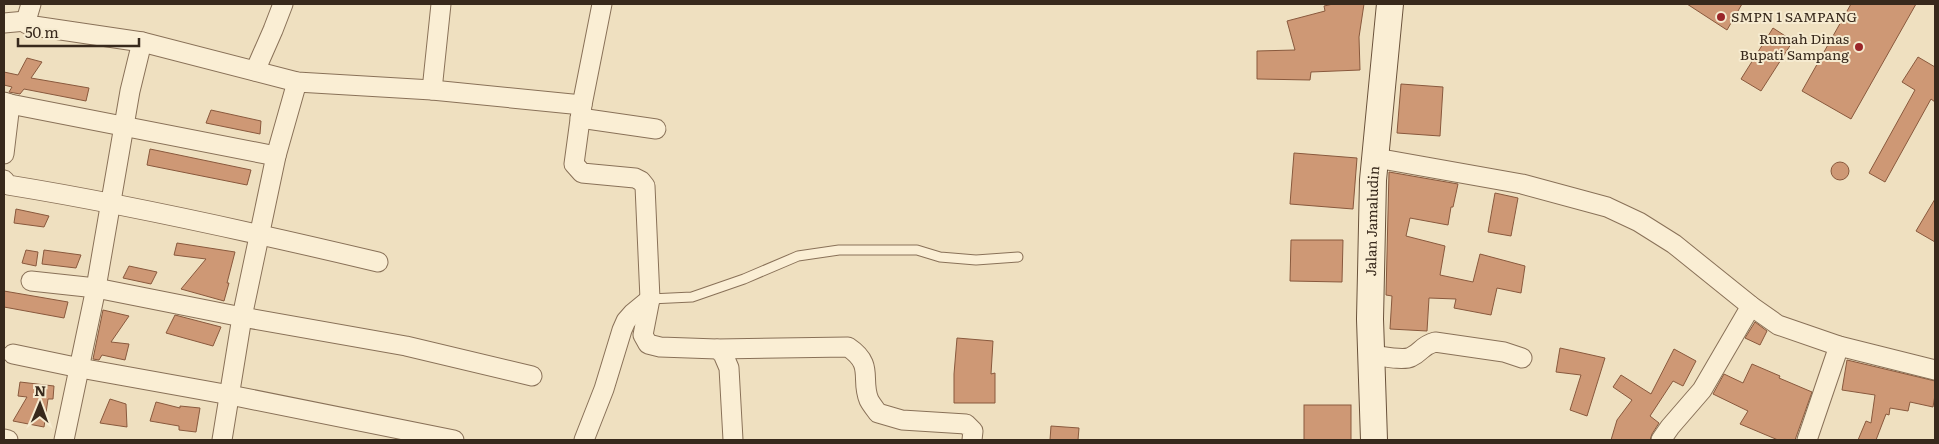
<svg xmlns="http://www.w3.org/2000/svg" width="1939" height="444" font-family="Literata,serif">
	<rect width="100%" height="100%" fill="#efe0c0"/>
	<g fill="#ce9875" stroke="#89593d">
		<path d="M1333 4H1364L1359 37 1360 70 1311 72 1310 80 1257 79V51L1295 50 1287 21 1325 11 1324 6Z"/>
		<path d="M1687 4H1742L1727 30Z"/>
		<path d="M1851 4H1916L1851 119 1802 91Z"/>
		<path d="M1773 28 1793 41 1761 91 1741 79Z"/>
		<path d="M1918 57 1935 67V102L1931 99 1885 182 1869 173 1915 90 1902 82Z"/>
		<path d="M27 58 42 62 31 78 89 88 86 101 24 89 20 94 9 92 12 87 4 85V72L18 75Z"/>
		<path d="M1401 84 1443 87 1440 136 1397 133Z"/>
		<path d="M211 110 261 121 260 134 206 123Z"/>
		<path d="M150 149 251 170 247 185 147 165Z"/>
		<path d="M1294 153 1357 158 1353 209 1290 204Z"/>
		<circle cx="1840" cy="171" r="9"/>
		<path d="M1389 172 1458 184 1453 207H1451L1448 225 1410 218 1406 236 1445 246 1440 275 1473 282 1480 254 1525 266 1521 293 1497 288 1491 315 1454 308 1456 299 1429 298 1427 331 1390 329 1392 296 1386 295Z"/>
		<path d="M1495 193 1518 198 1511 236 1488 232Z"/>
		<path d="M1935 199V242L1916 231Z"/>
		<path d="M16 209 49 216 44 227 14 223Z"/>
		<path d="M1291 240H1343L1342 282 1290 281Z"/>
		<path d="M177 243 235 252 227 283H229L224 301 181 289 206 259 174 255Z"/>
		<path d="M26 250 38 252 36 266 22 263Z"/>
		<path d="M44 250 81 255 76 268 42 264Z"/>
		<path d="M129 266 157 272 151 284 123 278Z"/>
		<path d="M4 291 68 302 64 318 4 307Z"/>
		<path d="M103 310 129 316 111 342 129 344 125 360 102 355 99 360 93 359Z"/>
		<path d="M175 315 221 327 213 346 166 333Z"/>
		<path d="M1755 322 1767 331 1760 345 1745 338Z"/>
		<path d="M957 338 993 341 991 374 995 373V403H954V374Z"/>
		<path d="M1560 348 1605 358 1587 416 1570 410 1581 375 1556 372Z"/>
		<path d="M1674 349 1696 361 1683 386 1673 381 1650 416 1659 423 1652 434 1650 440H1611L1617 420 1632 400 1613 387 1621 375 1651 394Z"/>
		<path d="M1847 360 1935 381V395L1933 407 1910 402 1908 411 1890 408 1889 415 1886 414 1876 440H1858L1866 421 1871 423 1875 395 1842 390Z"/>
		<path d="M1752 364 1780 376 1779 378 1812 392 1795 440H1778L1740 424 1748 411 1713 394 1724 374 1743 383Z"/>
		<path d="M20 382 54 386 53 399H48L44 427 13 421 27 397 18 396Z"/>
		<path d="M110 399 126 404 127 427 100 423Z"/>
		<path d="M156 402 180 408V406L200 408 196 432 179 430V426L150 421Z"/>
		<rect x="1304" y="405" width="47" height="35"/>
		<path d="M1051 426 1079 428 1078 440H1050Z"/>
	</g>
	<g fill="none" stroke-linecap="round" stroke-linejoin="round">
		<defs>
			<path id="lane" d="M650 299 692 297 744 279 798 256 839 250H917L940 257 976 260 1018 257"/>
			<g id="street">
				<path d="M31 4 26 21 27 24 34 26 142 42 297 82 432 90 582 105"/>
				<path d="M602 4 582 105 574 164 582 173 635 178 641 181 645 186 650 299 643 335 648 344 660 347 717 349 723 354 729 368 733 440"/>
				<path d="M4 23 26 21"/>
				<path d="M255 71 273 30 283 4"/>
				<path d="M432 90 441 4"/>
				<path d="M4 102 10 104 276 156"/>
				<path d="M580 118 656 129"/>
				<path d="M4 154 10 104"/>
				<path d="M1376 158 1522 184 1607 207 1639 222 1674 244 1751 306 1778 325 1839 346 1935 370"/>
				<path d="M4 180 8 185C132 205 256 233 378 262"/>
				<path d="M31 281 96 288 242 317 406 346 532 376"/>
				<path d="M717 349 848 347C875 365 860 379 869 400 871 404 875 409 878 413L902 420 966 424 973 431 972 440"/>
				<path d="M13 354 80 368 230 395 454 440"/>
				<path d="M1371 355C1381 356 1403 361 1411 357 1422 352 1421 346 1435 342L1504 352 1522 358"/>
				<path d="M4 439 8 440"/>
				<path d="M64 440 96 288 130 91 142 42"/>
				<path d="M222 440 242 317 276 156 297 82"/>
				<path d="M584 440 604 389 622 330 626 321 633 313 650 299"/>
				<path d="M1661 440 1670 427 1702 390 1751 306"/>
				<path d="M1807 440 1839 346"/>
			</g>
			<g id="secondary">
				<path id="s1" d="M1374 440 1370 319 1373 180 1390 4"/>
			</g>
		</defs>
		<use href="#lane" stroke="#897158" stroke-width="11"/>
		<use href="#street" stroke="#897158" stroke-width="21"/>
		<use href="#secondary" stroke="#6a523b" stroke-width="28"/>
		<use href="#lane" stroke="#faeed4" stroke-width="9"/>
		<use href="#street" stroke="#faeed4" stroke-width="19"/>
		<use href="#secondary" stroke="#faeed4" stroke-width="26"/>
	</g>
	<g fill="#9a2629" stroke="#f6ebd0" stroke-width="2">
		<circle cx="1721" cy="17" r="5"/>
		<circle cx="1859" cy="47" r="5"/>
	</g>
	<g text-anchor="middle" stroke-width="4" stroke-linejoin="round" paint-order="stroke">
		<g font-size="14" fill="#38291c" stroke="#f6ebd0" text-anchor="start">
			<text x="1731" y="22">SMPN 1 SAMPANG</text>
			<text x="1849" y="44" text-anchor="end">Rumah Dinas<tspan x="1849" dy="16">Bupati Sampang</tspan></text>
		</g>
		<g font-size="14" fill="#38291c" stroke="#f6ebd0">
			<text dy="5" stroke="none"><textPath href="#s1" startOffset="219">Jalan Jamaludin</textPath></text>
		</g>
	</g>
	<rect width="1939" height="444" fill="none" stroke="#38291c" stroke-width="10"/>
	<g transform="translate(40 404) rotate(1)" stroke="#f6ebd0" stroke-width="4" paint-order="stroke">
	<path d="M0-4L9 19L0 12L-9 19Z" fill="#38291c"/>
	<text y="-8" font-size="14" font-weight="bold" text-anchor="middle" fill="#38291c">N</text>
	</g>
	<path d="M18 38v8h121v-8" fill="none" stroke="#38291c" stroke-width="2.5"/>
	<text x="25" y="38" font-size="15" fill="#38291c" stroke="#f6ebd0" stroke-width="4" paint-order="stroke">50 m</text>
</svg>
